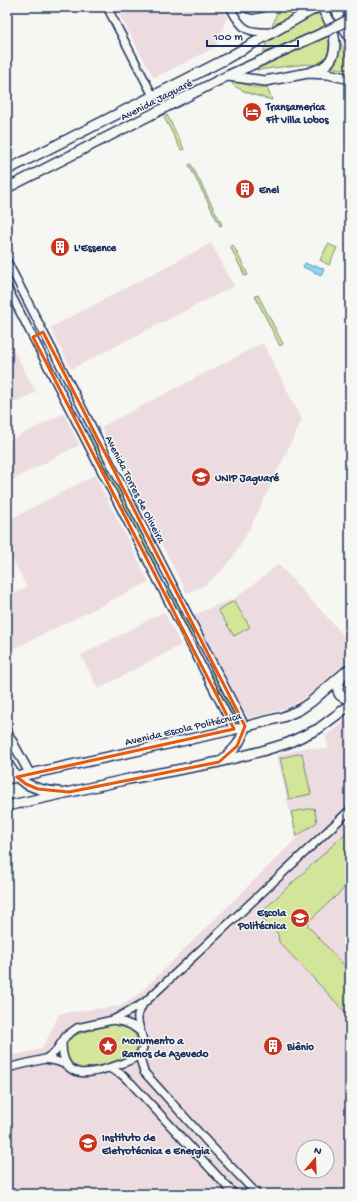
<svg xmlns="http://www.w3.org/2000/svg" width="357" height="1201" font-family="'Gochi Hand',sans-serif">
	<rect width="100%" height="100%" fill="#f6f6f2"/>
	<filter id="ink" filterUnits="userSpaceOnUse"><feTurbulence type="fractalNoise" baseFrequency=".025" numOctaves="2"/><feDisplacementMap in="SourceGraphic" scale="8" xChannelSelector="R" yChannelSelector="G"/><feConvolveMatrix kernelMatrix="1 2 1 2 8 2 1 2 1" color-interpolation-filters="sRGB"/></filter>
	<g filter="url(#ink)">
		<g fill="#eddcdf" fill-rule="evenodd">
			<path d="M115 7H223L227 17 216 47 154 78Z"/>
			<path d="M211 243 234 286 71 369 50 328Z"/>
			<path d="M7 312 14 325 7 330Z"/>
			<path d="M7 338 36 392 7 406Z"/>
			<path d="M263 343 302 420 250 528 233 557 220 572 205 585 187 593 101 427Z"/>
			<path d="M64 413 79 445 7 483V442Z"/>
			<path d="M95 475 149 582 7 652V597L27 587 7 549V521Z"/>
			<path d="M278 564 350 642V659L307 697 284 709 248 719 193 615 235 598 262 578Z"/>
			<path d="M164 612 181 645 98 689 81 655Z"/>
			<path d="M350 718V1194H7V1057L41 1049 49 1036 59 1014 76 1011 77 1012 85 1010 121 1006 140 993 296 839 277 755 308 747 317 749H329L325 736ZM303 1147H327V1171H303Z"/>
		</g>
		<g fill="#d2e599" stroke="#768a7c">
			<path d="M279 7H327L350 66V70L306 64 257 70Z"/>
			<path d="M235 81 253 87H267L272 100C257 96 244 93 232 84Z"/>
			<path d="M167 115 184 149 181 150 164 117Z"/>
			<path d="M191 164 222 225 220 226 189 165Z"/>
			<path d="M328 244 337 248 329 265 320 260Z"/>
			<path d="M233 245 248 275 245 276 230 246Z"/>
			<path d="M258 295 283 344 280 346 255 296Z"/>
			<path d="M91 435 157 562 154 564 88 436Z"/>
			<path d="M169 586 198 643 195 644 166 588Z"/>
			<path d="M234 601 250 627 234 636 218 610Z"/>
			<path d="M212 670 234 714 232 715 209 672Z"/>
			<path d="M302 753 311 794 289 799 280 758Z"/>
			<path d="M314 808 317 822 297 836 291 812Z"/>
			<path d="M349 830H350V883L308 922V926L350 972V1017L279 942 278 934 260 916V913Z"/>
			<path d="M113 1024C130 1023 147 1041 132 1055 121 1064 97 1066 83 1069 76 1068 68 1065 66 1057 62 1037 76 1034 92 1030 99 1028 106 1026 113 1024Z"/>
		</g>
		<path fill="#8ed8ef" stroke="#6094b5" d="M305 263 314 267 315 265 324 269 321 275 303 267Z"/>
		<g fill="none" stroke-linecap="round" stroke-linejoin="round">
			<defs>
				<g id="tertiary">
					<path d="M107 7 153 96"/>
					<path d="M230 7C242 31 248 33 273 32"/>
					<path d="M7 261 245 726"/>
					<path d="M7 287 234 729"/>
					<path d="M113 1020 144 1003 350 810"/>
					<path d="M62 1043C62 1083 90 1074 118 1065 123 1063 136 1059 140 1054 149 1042 136 1029 138 1015 139 1012 141 1008 143 1004"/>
					<path d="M139 1055 144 1072 211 1146 257 1194"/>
					<path d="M45 1059 55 1052 66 1036 77 1028 113 1020 123 1022 131 1025 140 1031"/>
					<path d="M7 1068 45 1059 56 1061 67 1065"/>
					<path d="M109 1068 121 1074 131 1083 234 1194"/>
				</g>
				<g id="secondary">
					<path d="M7 732 30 774"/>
					<path d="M7 762 17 777"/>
				</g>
				<g id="trunk">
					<path d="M245 7 253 9 262 7"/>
					<path d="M336 7 340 20 350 39"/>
					<path d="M311 72C316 70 322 69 326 65 343 50 332 22 321 7"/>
					<path d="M228 76 265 81 308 73 328 74 350 79"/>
					<path d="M7 170 222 61 275 31 303 15 318 7"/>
					<path d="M7 188 227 76 327 31"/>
					<path d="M342 676C337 686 334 698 350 698"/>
					<path d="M222 760C235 749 241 743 245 726"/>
					<path d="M17 777C29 788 43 791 58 792"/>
					<path d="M7 779 232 730 283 717 299 710 311 702 350 668"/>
					<path d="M7 806 129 779 219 762 262 751 288 743 318 729 350 705"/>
				</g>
			</defs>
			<use href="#tertiary" stroke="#1b2f5e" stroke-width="10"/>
			<use href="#secondary" stroke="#1b2f5e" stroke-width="11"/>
			<use href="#trunk" stroke="#1b2f5e" stroke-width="12"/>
			<use href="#tertiary" stroke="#f6f6f2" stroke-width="7"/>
			<use href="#secondary" stroke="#f6f6f2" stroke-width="8"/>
			<use href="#trunk" stroke="#f6f6f2" stroke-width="9"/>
			<defs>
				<path id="trunk-bridge" d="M327 31 350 19"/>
			</defs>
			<use href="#trunk-bridge" stroke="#1b2f5e" stroke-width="12" stroke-linecap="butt"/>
			<use href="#trunk-bridge" stroke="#f6f6f2" stroke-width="9"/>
		</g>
	</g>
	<path fill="none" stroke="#e8590c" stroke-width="3" stroke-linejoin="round" d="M43 332 245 726 237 746 219 762 69 792 38 789 26 784 17 777 234 729 33 337Z"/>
	<defs>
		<symbol id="hotel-disc" viewBox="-11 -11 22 22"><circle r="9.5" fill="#c8321e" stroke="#f6f6f2"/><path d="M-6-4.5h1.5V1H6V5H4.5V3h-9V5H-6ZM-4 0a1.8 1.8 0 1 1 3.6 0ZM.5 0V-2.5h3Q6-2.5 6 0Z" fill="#fff"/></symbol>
		<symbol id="building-disc" viewBox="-11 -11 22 22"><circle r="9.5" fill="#c8321e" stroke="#f6f6f2"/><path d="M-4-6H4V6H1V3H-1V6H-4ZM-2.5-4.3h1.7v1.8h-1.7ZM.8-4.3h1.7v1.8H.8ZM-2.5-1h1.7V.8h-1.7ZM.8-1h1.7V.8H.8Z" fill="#fff"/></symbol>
		<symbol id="university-disc" viewBox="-11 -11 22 22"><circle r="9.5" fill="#c8321e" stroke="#f6f6f2"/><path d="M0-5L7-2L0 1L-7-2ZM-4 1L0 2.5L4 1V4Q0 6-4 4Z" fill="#fff"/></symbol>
		<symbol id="sight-disc" viewBox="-11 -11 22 22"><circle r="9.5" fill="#c8321e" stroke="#f6f6f2"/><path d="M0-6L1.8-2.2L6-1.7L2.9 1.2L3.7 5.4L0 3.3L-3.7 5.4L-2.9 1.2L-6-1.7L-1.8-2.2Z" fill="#fff"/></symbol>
	</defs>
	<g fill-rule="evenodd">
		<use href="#hotel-disc" x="241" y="101" width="22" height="22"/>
		<use href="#building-disc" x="234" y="178" width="22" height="22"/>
		<use href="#building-disc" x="49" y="236" width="22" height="22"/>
		<use href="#university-disc" x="190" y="466" width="22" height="22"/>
		<use href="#university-disc" x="289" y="907" width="22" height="22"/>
		<use href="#sight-disc" x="97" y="1035" width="22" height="22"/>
		<use href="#building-disc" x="262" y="1035" width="22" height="22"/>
		<use href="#university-disc" x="77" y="1132" width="22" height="22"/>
	</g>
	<g text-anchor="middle" stroke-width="3" stroke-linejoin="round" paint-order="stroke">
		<g font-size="11" fill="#1b2f5e" stroke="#f6f6f2">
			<text transform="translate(156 99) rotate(-27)" y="4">Avenida Jaguaré</text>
			<text transform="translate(136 489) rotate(63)" y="4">Avenida Torres de Oliveira</text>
			<text transform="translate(183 728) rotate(-13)" y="4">Avenida Escola Politécnica</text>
		</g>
		<g font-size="11" font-weight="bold" fill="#1b2f5e" stroke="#f6f6f2" text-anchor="start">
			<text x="266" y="110">Transamerica<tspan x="266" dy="13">Fit Villa Lobos</tspan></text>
			<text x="259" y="193">Enel</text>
			<text x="74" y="251">L'Essence</text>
			<text x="215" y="481">UNIP Jaguaré</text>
			<text x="286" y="916" text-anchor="end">Escola<tspan x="286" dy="13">Politécnica</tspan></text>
			<text x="122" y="1044">Monumento a<tspan x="122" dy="13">Ramos de Azevedo</tspan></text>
			<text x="287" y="1050">Biênio</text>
			<text x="102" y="1141">Instituto de<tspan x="102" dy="13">Eletrotécnica e Energia</tspan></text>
		</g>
	</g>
	<rect width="357" height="1201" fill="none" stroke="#f6f6f2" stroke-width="24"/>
	<rect x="12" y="12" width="333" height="1177" fill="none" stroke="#1b2f5e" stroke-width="1.5" filter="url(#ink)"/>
	<g transform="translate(315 1159) rotate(19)"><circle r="19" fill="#f6f6f2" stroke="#9ea6b7"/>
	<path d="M0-3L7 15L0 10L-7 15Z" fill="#c8321e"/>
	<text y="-6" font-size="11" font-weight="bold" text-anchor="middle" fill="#1b2f5e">N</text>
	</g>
	<path d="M207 40v6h91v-6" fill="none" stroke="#1b2f5e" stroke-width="2"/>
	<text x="213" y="40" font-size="12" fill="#1b2f5e" stroke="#f6f6f2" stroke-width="3" paint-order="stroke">100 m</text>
</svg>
